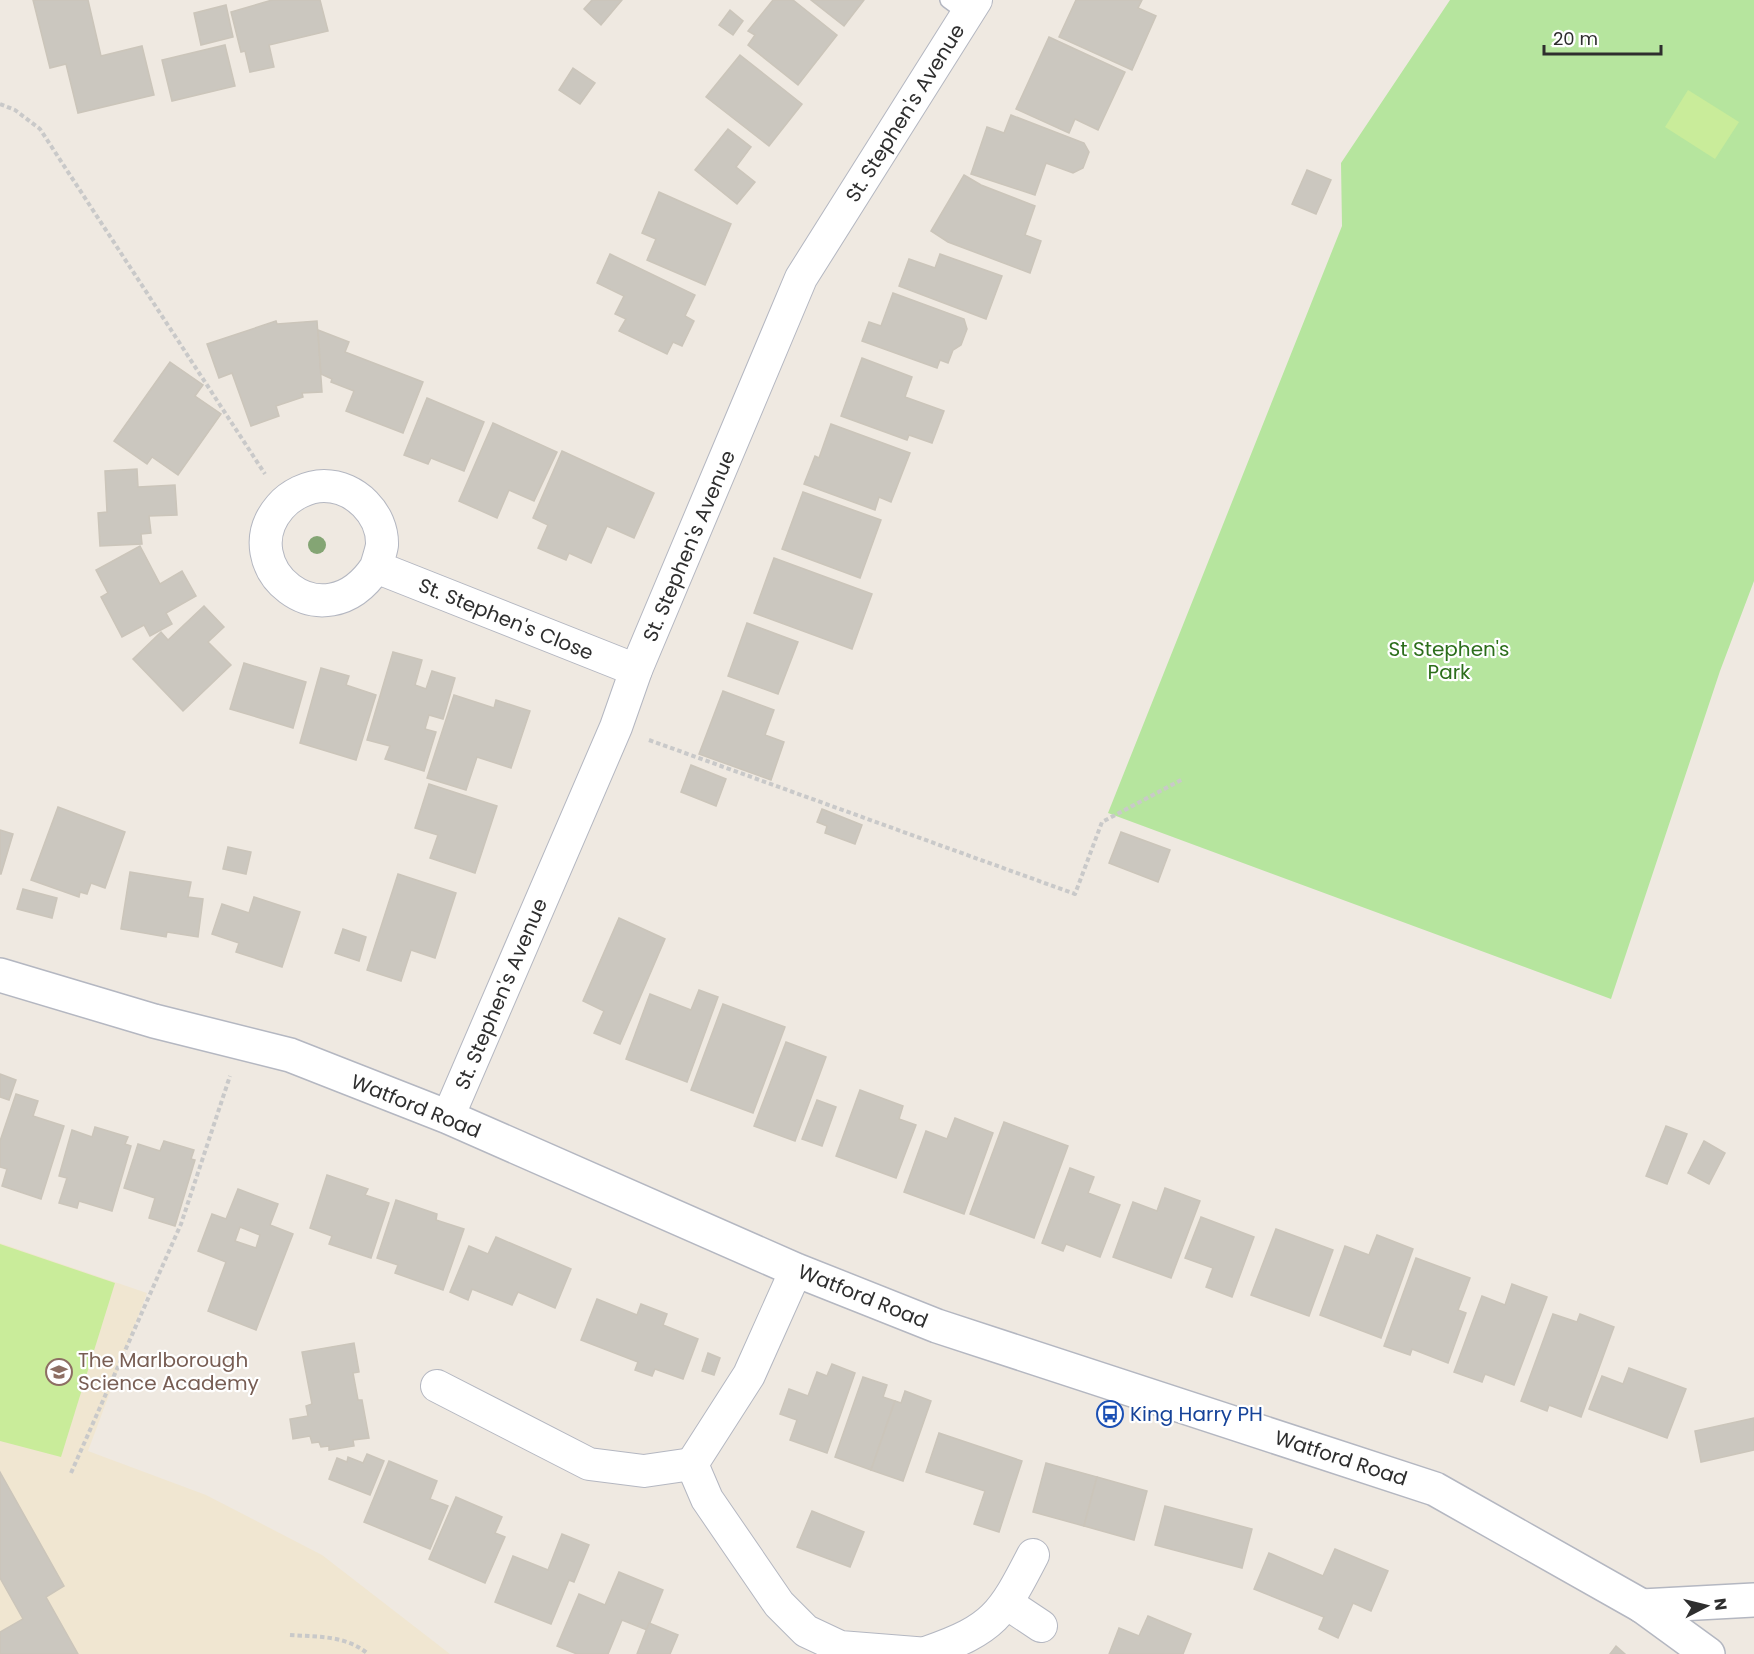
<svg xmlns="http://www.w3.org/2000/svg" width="1754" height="1654" font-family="Poppins,sans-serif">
	<rect width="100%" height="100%" fill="#efe9e1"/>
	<path fill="#f0e6d1" d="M0 1243 147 1293 88 1451 206 1495 322 1555 450 1654H0Z"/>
	<path fill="#b6e59e" d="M1450 0H1754V581L1720 671 1611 999 1108 813 1342 226 1341 163Z"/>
	<g fill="#c9ec9a">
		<path d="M1688 90 1739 122 1715 159 1665 127Z"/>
		<path d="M0 1244 115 1283 61 1457 0 1441Z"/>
	</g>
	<g fill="#cbc7bf" stroke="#cbc5ba" stroke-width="1.5" fill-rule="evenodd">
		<path d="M33 0H88L101 56 142 46 154 95 78 113 66 64 50 68Z"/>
		<path d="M272 0H320L328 31 269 45 274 67 250 72 245 51 241 52 231 12Z"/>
		<path d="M592 0H622L601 25 584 9Z"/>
		<path d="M773 0H793L837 35 798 85 748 45 755 35 748 31Z"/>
		<path d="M811 0H864L844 26Z"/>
		<path d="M1076 0H1142L1138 8 1156 16 1132 70 1059 37Z"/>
		<path d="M226 5 233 37 201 45 194 13Z"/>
		<path d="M730 10 743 21 733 35 719 25Z"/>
		<path d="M1049 37 1125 72 1098 130 1075 119 1069 133 1016 109Z"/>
		<path d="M225 45 235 86 172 101 162 60Z"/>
		<path d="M740 55 802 104 769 146 706 97Z"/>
		<path d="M573 68 595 83 580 104 559 90Z"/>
		<path d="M1011 115 1084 143 1089 152 1083 168 1073 173 1046 163 1035 195 971 174 987 127 1004 133Z"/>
		<path d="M728 129 751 147 736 167 755 182 737 204 695 170Z"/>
		<path d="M1307 170 1331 180 1316 214 1292 204Z"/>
		<path d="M964 175 981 185 1035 206 1025 235 1041 241 1030 273 948 242 931 231Z"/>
		<path d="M659 192 731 224 705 285 647 260 656 239 642 233Z"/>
		<path d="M610 254 695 295 685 316 694 321 682 346 673 342 667 354 619 331 626 319 615 314 624 296 597 283Z"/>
		<path d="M940 254 1002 276 986 319 899 286 909 259 935 268Z"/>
		<path d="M893 293 964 319 967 329 961 345 953 350 948 363 940 360 937 368 862 341 869 322 881 326Z"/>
		<path d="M276 321 277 324 317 321 322 392 302 393 303 397 276 406 279 416 251 426 232 373 219 378 207 344Z"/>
		<path d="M318 330 349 342 345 352 423 382 403 433 346 411 354 391 331 382 332 379 321 374Z"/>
		<path d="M862 358 912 377 905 397 944 411 932 443 909 435 907 440 841 416Z"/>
		<path d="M170 362 203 385 195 396 221 414 178 475 152 457 147 464 114 441Z"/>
		<path d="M427 398 484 422 464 471 431 458 428 464 404 455Z"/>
		<path d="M493 423 557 452 534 501 509 490 497 518 459 501Z"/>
		<path d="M831 424 910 453 891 502 879 497 875 510 804 484 815 456 819 458Z"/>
		<path d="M562 451 654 493 634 538 607 526 591 563 569 553 566 560 538 548 548 525 533 518Z"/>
		<path d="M137 469 138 487 175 485 177 515 149 516 151 533 141 534 142 544 100 546 98 513 107 512 105 471Z"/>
		<path d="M803 492 881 520 860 578 782 549Z"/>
		<path d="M140 546 160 584 182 571 196 596 166 613 172 624 150 636 144 625 122 637 101 597 108 593 96 570Z"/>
		<path d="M774 558 872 594 852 649 754 613Z"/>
		<path d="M204 606 224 627 208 642 231 665 183 711 133 659 161 632 168 640Z"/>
		<path d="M747 623 798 642 778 694 728 676Z"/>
		<path d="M393 652 422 660 415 685 426 689 432 671 455 678 443 719 429 715 425 729 436 732 424 771 385 759 390 746 367 740Z"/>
		<path d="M244 663 306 682 293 728 230 709Z"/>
		<path d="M321 668 349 676 346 685 376 695 356 760 300 743Z"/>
		<path d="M723 691 774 710 765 735 784 742 771 780 699 754Z"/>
		<path d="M454 695 494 708 496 700 530 711 511 768 477 757 466 790 427 778Z"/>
		<path d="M691 765 726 779 716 806 681 792Z"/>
		<path d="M429 784 497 806 475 873 430 858 438 835 415 828Z"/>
		<path d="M58 807 125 832 105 888 91 883 87 894 80 892 79 897 31 880Z"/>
		<path d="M822 809 862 825 855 844 825 833 827 826 817 822Z"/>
		<path d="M0 830 13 834 1 874H0Z"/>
		<path d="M1121 832 1170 850 1158 882 1109 863Z"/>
		<path d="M228 847 251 852 246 874 223 869Z"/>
		<path d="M130 872 191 882 188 897 203 899 198 937 167 932 166 937 121 929Z"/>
		<path d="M398 874 456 893 435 958 411 950 401 981 367 970Z"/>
		<path d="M23 889 57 898 52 918 17 909Z"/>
		<path d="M254 897 300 912 282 967 236 952 239 943 212 934 222 904 249 913Z"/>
		<path d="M619 918 665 939 620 1044 594 1033 604 1011 583 1001Z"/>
		<path d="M343 929 366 937 359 961 335 953Z"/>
		<path d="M699 990 718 997 687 1082 626 1059 650 994 691 1010Z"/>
		<path d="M723 1004 785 1027 753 1113 691 1090Z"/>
		<path d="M786 1042 826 1057 795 1141 754 1126Z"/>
		<path d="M0 1074 16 1080 9 1100 0 1097Z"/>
		<path d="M860 1090 903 1106 899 1119 916 1125 896 1178 836 1156Z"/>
		<path d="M16 1094 38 1101 33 1116 64 1126 41 1199 2 1186 7 1169 0 1167V1141Z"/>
		<path d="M817 1100 836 1107 822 1146 802 1139Z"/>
		<path d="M955 1118 993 1133 964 1214 904 1192 926 1131 947 1139Z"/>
		<path d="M1004 1122 1068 1146 1034 1238 970 1214Z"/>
		<path d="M1666 1126 1687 1134 1667 1184 1646 1176Z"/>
		<path d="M95 1127 128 1137 125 1144 131 1146 112 1211 79 1201 77 1208 59 1203 67 1178 59 1176 72 1130 92 1137Z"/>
		<path d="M164 1141 194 1150 191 1159 195 1160 175 1226 149 1218 155 1198 124 1188 138 1144 160 1151Z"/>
		<path d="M1704 1141 1725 1153 1709 1184 1688 1173Z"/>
		<path d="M1070 1168 1094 1177 1088 1193 1120 1205 1100 1257 1066 1244 1063 1251 1042 1243Z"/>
		<path d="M327 1175 368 1189 365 1195 389 1203 371 1258 329 1244 332 1236 310 1228Z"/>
		<path d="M1165 1188 1200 1201 1171 1278 1113 1257 1133 1202 1157 1211Z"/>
		<path d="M238 1189 278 1204 270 1225 293 1234 256 1330 208 1311 226 1262 198 1251 212 1214 226 1219ZM240 1227 260 1235 256 1248 235 1241Z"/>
		<path d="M396 1200 437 1214 436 1220 464 1229 443 1290 395 1273 398 1265 377 1258Z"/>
		<path d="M1201 1217 1254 1237 1232 1297 1206 1287 1213 1268 1185 1258Z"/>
		<path d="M1276 1229 1333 1250 1309 1316 1251 1295Z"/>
		<path d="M1377 1235 1413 1249 1381 1338 1320 1315 1345 1246 1369 1255Z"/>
		<path d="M496 1237 571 1269 555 1308 518 1292 512 1305 472 1289 468 1300 450 1292 469 1246 488 1254Z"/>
		<path d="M1416 1258 1470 1278 1458 1310 1466 1313 1448 1363 1412 1349 1410 1355 1384 1346Z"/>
		<path d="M1512 1284 1547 1297 1514 1385 1485 1374 1482 1382 1454 1372 1482 1296 1505 1305Z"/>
		<path d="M597 1299 637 1315 641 1304 667 1314 663 1325 698 1339 683 1379 655 1369 652 1376 635 1370 638 1362 581 1340Z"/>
		<path d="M1553 1314 1577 1322 1580 1314 1614 1327 1581 1417 1549 1405 1547 1411 1521 1401Z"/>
		<path d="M354 1343 359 1372 353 1373 358 1400H362L369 1438 353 1440 354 1446 329 1450V1446L321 1447 319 1442 312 1443 310 1436 293 1439 290 1419 308 1416 306 1406 312 1404 302 1352Z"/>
		<path d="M708 1353 720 1358 714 1375 702 1371Z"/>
		<path d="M832 1364 855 1373 827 1453 790 1440 797 1420 780 1414 789 1389 808 1396 817 1372 827 1376Z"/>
		<path d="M1629 1368 1686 1389 1667 1438 1589 1409 1602 1376 1623 1384Z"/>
		<path d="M863 1377 887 1385 883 1397 895 1401 871 1470 835 1457Z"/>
		<path d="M905 1391 931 1401 903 1481 871 1470 895 1401 901 1403Z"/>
		<path d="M1754 1418V1450L1701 1462 1695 1431Z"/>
		<path d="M939 1433 1022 1461 999 1532 974 1524 985 1491 926 1472Z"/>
		<path d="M367 1454 384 1461 370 1495 329 1479 337 1458 347 1462 348 1457 363 1463Z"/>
		<path d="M389 1461 437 1481 430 1499 448 1506 430 1549 364 1522Z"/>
		<path d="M1046 1463 1097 1477 1084 1526 1033 1512Z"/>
		<path d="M0 1472 64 1586 46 1597 78 1654H0V1632L23 1619 0 1578Z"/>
		<path d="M1097 1477 1147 1491 1134 1540 1084 1526Z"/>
		<path d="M456 1497 502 1517 495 1533 505 1537 485 1583 429 1559Z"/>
		<path d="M1165 1506 1252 1529 1242 1568 1155 1545Z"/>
		<path d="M812 1511 864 1532 850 1567 797 1547Z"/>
		<path d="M562 1534 589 1545 574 1582 569 1580 551 1624 495 1602 513 1556 548 1570Z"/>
		<path d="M1335 1549 1388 1571 1371 1611 1353 1603 1338 1638 1319 1629 1324 1617 1254 1589 1269 1553 1323 1576Z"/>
		<path d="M619 1572 663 1590 647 1630 622 1620 608 1654H577L557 1646 579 1594 605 1605Z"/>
		<path d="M1148 1616 1191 1634 1183 1654H1109L1119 1628 1139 1636Z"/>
		<path d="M649 1623 678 1635 670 1654H637Z"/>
		<path d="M1616 1646 1625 1654H1610Z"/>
	</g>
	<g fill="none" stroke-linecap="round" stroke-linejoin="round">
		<defs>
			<path id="lane" d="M948 0 967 14"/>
			<g id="street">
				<path d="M376 567C323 647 230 565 280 507 290 495 308 486 324 486 355 486 383 514 382 545 381 552 378 560 376 567L636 670"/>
				<path d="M448 1117 616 727 636 670 801 278 976 0"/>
				<path d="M796 1270 749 1375 692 1464 707 1499 779 1604 806 1631 840 1647 928 1654"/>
				<path d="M437 1386 589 1464 644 1471 692 1464"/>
				<path d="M1008 1604 1041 1626"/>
				<path d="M928 1652C994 1629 1002 1615 1033 1555"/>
			</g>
			<g id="secondary">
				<path d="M0 975 154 1021 290 1055 448 1117 796 1270 937 1326 1435 1489 1642 1606 1708 1654"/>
				<path d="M1642 1606 1754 1600"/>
			</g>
		</defs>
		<use href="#lane" stroke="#b4b7c1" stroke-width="18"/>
		<use href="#street" stroke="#b4b7c1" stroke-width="34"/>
		<use href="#secondary" stroke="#b4b7c1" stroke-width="36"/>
		<g stroke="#c9c9c9" stroke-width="4" stroke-dasharray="4.5 3" stroke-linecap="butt">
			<path d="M0 104 15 110 40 129 265 474"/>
			<path d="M649 740 1075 894 1102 822 1183 779"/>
			<path d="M71 1473 181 1224 230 1076"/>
			<path d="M290 1635C317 1637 346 1635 368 1654"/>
		</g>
		<use href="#lane" stroke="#fff" stroke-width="15"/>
		<use href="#street" stroke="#fff" stroke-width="32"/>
		<use href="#secondary" stroke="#fff" stroke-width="33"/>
	</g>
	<circle fill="#84a574" cx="317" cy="545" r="9"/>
	<defs>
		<symbol id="school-ring" viewBox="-11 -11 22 22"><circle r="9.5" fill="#fff" stroke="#8d6e63" stroke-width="1.5"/><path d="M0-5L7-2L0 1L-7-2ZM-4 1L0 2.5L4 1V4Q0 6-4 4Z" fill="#8d6e63"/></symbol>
		<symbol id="bus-ring" viewBox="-11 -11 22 22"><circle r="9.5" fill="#fff" stroke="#1a4fb4" stroke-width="1.5"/><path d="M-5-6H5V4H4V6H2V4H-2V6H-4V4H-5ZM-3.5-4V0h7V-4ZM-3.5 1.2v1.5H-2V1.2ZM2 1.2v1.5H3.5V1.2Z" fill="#1a4fb4"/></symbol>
	</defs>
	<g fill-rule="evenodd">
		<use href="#school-ring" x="44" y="1357" width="30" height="30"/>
		<use href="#bus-ring" x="1095" y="1399" width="30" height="30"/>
	</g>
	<g text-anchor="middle" stroke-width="4.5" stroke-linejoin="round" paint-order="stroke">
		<g font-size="20" fill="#2e2e2e" stroke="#fff">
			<text transform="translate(905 113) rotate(-58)" y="7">St. Stephen's Avenue</text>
			<text transform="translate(689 546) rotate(-67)" y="7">St. Stephen's Avenue</text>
			<text transform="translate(506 619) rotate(22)" y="7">St. Stephen's Close</text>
			<text transform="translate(501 994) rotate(-67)" y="7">St. Stephen's Avenue</text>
			<text transform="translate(416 1106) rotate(22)" y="7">Watford Road</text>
			<text transform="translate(863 1296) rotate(22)" y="7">Watford Road</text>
			<text transform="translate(1341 1458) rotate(18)" y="7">Watford Road</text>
		</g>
		<g font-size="20" fill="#2c6e1b" stroke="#fff">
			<text x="1449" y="656">St Stephen's<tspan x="1449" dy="23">Park</tspan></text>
		</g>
		<g font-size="20" fill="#785e54" stroke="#fff" text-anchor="start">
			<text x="78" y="1367">The Marlborough<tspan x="78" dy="23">Science Academy</tspan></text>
		</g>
		<g font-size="20" fill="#164399" stroke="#fff" text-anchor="start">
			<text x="1130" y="1421">King Harry PH</text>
		</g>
	</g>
	<g transform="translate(1706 1606) rotate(83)" stroke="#ffffff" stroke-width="4.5" paint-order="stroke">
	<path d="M0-4.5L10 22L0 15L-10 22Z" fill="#2e2e2e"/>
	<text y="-9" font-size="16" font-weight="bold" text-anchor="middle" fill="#2e2e2e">N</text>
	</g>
	<path d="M1544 45v9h117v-9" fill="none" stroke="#2e2e2e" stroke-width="3"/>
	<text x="1553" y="45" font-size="18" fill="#2e2e2e" stroke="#ffffff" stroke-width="4.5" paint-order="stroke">20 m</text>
</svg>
